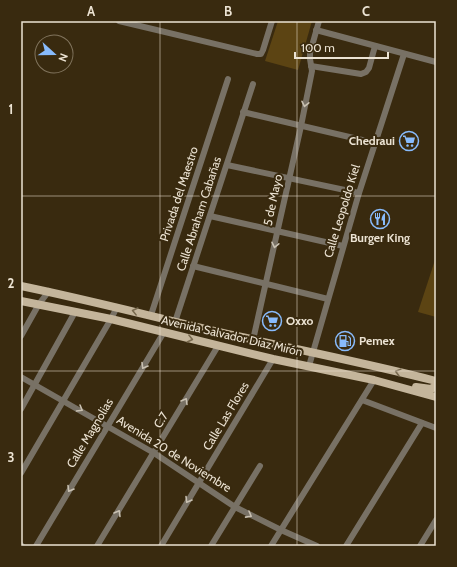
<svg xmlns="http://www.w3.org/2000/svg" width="457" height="567" font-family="Cabin,sans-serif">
	<rect width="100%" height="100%" fill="#392a0f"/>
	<g fill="#5c4413">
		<path d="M278 21H312L298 70 265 61Z"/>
		<path d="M436 257V317L418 312Z"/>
	</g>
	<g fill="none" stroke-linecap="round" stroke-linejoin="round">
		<g stroke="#787165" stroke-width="6">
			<path d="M119 21 257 54H261L263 50 272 21"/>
			<path d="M316 30 436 62"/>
			<path d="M311 66 361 74 366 72 369 68 375 46"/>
			<path d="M243 112 375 143"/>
			<path d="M227 165 359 193"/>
			<path d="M210 216 343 246"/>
			<path d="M193 266 328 299"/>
			<path d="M151 315 228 79"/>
			<path d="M175 322 253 84"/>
			<path d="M21 336 39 304 49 291"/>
			<path d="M253 340 301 126 312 71 310 59V53L319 21"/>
			<path d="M309 366 359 193 404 54"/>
			<path d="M21 377 154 453 235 507 281 530 317 546"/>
			<path d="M362 400 436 428"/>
			<path d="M21 409 75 312"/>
			<path d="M21 473 111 319 117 307"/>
			<path d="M21 545 22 546"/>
			<path d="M36 546 164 332"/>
			<path d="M97 546 218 346"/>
			<path d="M161 546 273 359"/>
			<path d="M211 546 260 466"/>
			<path d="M271 546 374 380"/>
			<path d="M346 546 422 423"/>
			<path d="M420 546 436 520"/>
		</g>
		<g stroke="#c4b59b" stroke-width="8">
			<path d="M21 286C94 301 165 320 237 336 304 351 370 364 436 381"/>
			<path d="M21 301 111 319 273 359 374 380 436 397"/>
			<path d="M416 387 431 389 436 386"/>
		</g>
	</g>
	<defs><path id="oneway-chevron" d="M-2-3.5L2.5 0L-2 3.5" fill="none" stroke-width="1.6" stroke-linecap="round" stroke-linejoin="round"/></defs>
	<g stroke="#c9c1b2">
		<use href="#oneway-chevron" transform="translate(305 104) rotate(102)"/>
		<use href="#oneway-chevron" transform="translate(275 245) rotate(102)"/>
		<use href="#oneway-chevron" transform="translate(144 366) rotate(121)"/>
		<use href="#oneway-chevron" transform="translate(185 401) rotate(-59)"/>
		<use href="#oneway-chevron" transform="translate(80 409) rotate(30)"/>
		<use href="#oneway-chevron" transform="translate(70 489) rotate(121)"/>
		<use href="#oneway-chevron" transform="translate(188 500) rotate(121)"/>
		<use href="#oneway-chevron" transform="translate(118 513) rotate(-59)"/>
		<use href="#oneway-chevron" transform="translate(249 515) rotate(29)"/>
	</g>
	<g stroke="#78694e">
		<use href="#oneway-chevron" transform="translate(135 311) rotate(-166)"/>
		<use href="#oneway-chevron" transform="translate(190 339) rotate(14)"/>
		<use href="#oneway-chevron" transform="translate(398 372) rotate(-165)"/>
	</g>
	<path fill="none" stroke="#ece3d3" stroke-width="1" stroke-opacity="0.55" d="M160 21V546M297 21V546M21 196H436M21 371H436"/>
	<defs>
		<symbol id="supermarket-ring" viewBox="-11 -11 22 22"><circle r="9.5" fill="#392a0f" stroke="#88bbfc" stroke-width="1.5"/><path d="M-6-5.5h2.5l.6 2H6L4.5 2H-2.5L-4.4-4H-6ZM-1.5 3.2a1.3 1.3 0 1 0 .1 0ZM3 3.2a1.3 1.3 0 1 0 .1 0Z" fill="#88bbfc"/></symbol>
		<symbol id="restaurant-ring" viewBox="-11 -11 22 22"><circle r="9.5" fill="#392a0f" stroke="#88bbfc" stroke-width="1.5"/><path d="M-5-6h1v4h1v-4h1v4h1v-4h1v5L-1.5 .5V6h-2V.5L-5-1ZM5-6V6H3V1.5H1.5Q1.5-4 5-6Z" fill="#88bbfc"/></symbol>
		<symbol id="fuel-ring" viewBox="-11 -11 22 22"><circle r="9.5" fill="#392a0f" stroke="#88bbfc" stroke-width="1.5"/><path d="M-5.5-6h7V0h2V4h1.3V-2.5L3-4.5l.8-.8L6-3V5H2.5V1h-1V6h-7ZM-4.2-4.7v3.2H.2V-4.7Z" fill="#88bbfc"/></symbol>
	</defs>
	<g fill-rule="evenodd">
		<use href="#supermarket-ring" x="398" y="130" width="22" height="22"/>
		<use href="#restaurant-ring" x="369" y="208" width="22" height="22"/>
		<use href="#supermarket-ring" x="261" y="310" width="22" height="22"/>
		<use href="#fuel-ring" x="334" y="330" width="22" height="22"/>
	</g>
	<g text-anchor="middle" stroke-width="4" stroke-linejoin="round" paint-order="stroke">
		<g font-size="12" font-weight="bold" fill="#ece3d3" stroke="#392a0f" text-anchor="start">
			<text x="395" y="145" text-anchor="end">Chedraui</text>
			<text x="380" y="242" text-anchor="middle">Burger King</text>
			<text x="286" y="325">Oxxo</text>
			<text x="359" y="345">Pemex</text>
		</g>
		<g font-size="12" fill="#ece3d3" stroke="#392a0f">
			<text transform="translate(179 194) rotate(-72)" y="4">Privada del Maestro</text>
			<text transform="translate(273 200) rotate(-78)" y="4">5 de Mayo</text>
			<text transform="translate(342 211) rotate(-73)" y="4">Calle Leopoldo Kiel</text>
			<text transform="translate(199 214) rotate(-72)" y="4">Calle Abraham Cabañas</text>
			<text transform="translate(232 336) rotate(13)" y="4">Avenida Salvador Díaz Mirón</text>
			<text transform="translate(226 416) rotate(-59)" y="4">Calle Las Flores</text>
			<text transform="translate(161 420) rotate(-59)" y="4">C.7</text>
			<text transform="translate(90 433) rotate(-59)" y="4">Calle Magnolias</text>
			<text transform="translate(174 454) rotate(32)" y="4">Avenida 20 de Noviembre</text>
		</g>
	</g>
	<rect width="457" height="567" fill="none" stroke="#392a0f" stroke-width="44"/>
	<g transform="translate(54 54) rotate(111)"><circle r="19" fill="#392a0f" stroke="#81745d"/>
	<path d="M0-3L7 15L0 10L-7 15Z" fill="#88bbfc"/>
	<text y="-6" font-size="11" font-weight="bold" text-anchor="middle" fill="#ece3d3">N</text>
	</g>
	<path d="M295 52v6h93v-6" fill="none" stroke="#ece3d3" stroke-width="2"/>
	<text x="301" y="52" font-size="12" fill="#ece3d3" stroke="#392a0f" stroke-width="3" paint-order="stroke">100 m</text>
	<rect x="22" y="22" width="413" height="523" fill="none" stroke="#ece3d3" stroke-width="1.5"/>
	<g font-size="13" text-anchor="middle" font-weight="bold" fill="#ece3d3">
		<text x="91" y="16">A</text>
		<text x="228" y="16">B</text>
		<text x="366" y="16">C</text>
		<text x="11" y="114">1</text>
		<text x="11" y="288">2</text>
		<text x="11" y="462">3</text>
	</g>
</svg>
